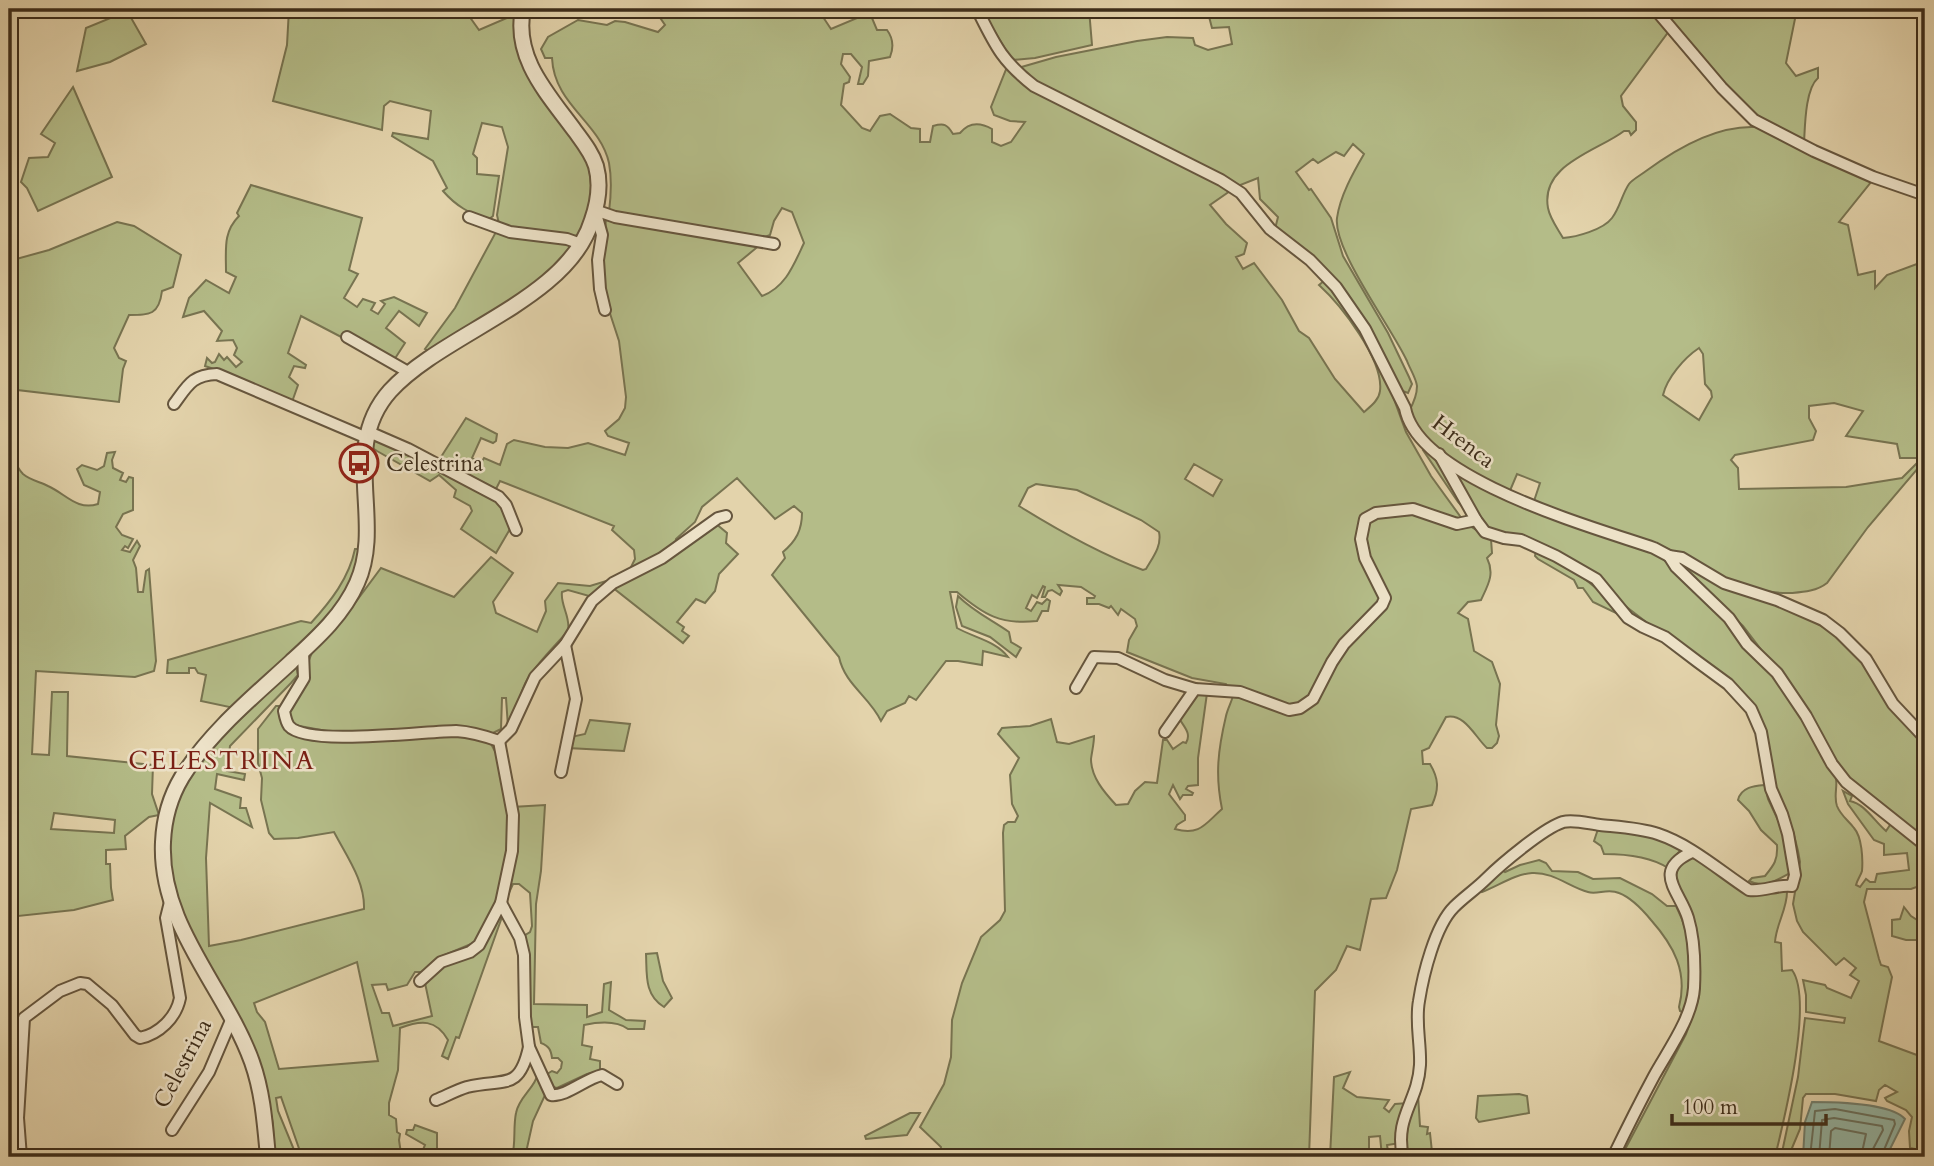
<svg xmlns="http://www.w3.org/2000/svg" width="1934" height="1166" font-family="Cardo,serif">
	<rect width="100%" height="100%" fill="#e3d3ab"/>
	<filter id="stains"><feTurbulence type="fractalNoise" baseFrequency=".00286" numOctaves="4"/><feColorMatrix values="0 0 0 0 .2 0 0 0 0 .09 0 0 0 0 .02 0 0 0 .5 -.17"/></filter>
	<radialGradient id="worn" r=".72"><stop offset=".6" stop-color="#630" stop-opacity="0"/><stop offset="1" stop-color="#630" stop-opacity=".3"/></radialGradient>
	<g fill="#b4bc88" stroke="#787451" stroke-width="2" fill-rule="evenodd">
		<path d="M120 9H126L146 44 110 62 77 71 86 28 118 15 117 11Z"/>
		<path d="M289 9H464L479 30 516 14C515 26 514 39 518 51 522 65 532 77 540 89 577 141 610 169 579 235L574 236 522 232 499 224 497 215 508 147 502 127 482 123 473 154 477 158V174L499 176 493 216 488 220C469 213 456 206 443 191L447 188 433 161 392 136 393 133 428 139 431 111 390 101 384 106 382 130 273 101 287 45Z"/>
		<path d="M654 9H822L823 17 831 29 864 15 872 18 877 30H887C893 38 894 47 890 57L869 61 868 76 863 84H858L862 67 851 54H843L841 64 850 77 849 82 844 84 841 105 862 128 870 131 880 116 890 114 911 128 920 129V142H930L933 126C944 123 947 124 953 134L960 133C969 122 980 122 992 129V142L1001 146 1011 142 1025 122 1010 121 994 115 991 107 1007 67 1224 187 1230 191 1210 205 1226 224 1247 243 1244 254 1236 257 1243 269 1254 263 1282 300 1299 331 1309 338 1335 379 1364 412C1371 406 1379 400 1380 391 1384 360 1341 305 1319 285L1325 280 1366 338 1387 380 1406 432 1431 476 1465 523 1491 539 1492 553 1487 558C1495 574 1488 585 1481 600L1468 602 1458 613 1468 619 1474 651 1492 662 1500 684 1496 725 1499 736 1497 743 1492 748H1487C1475 737 1465 713 1446 717L1429 748 1422 751 1423 764H1430C1439 779 1439 789 1432 805L1411 809 1397 870 1386 898 1371 899 1360 950 1347 946 1336 970 1315 991 1309 1157H938L941 1147 920 1127 944 1084 951 1057 952 1020 962 983 981 937 1000 920 1005 911 1003 833 1004 825 1008 822H1015L1018 816 1012 804 1010 775 1019 758 998 734 1002 728 1030 726 1051 719 1057 742 1069 744 1094 736C1094 744 1092 751 1091 759 1091 777 1104 792 1116 805L1128 804 1135 791 1145 782 1157 783 1163 740H1167L1173 749 1183 742 1186 743C1192 733 1183 726 1179 718L1192 690 1208 686 1198 758V785L1188 786 1186 789 1193 793 1192 795H1183L1180 799 1173 785 1169 794 1185 815V820L1177 825 1175 829C1200 836 1205 824 1222 809 1215 775 1218 750 1226 716 1228 707 1233 700 1234 691L1227 688 1226 684 1192 678 1127 652 1129 640 1137 626 1135 619 1121 609 1118 615 1111 606 1109 608 1099 604H1087V598H1094L1095 596 1081 587 1058 585 1062 591 1060 595 1052 590 1048 591 1045 597H1042L1045 587 1043 586 1037 598 1032 595 1026 608 1031 611 1037 602 1042 604 1047 599 1050 601 1048 611H1042L1037 621C1001 625 984 615 957 592H950L957 628C975 638 996 641 1008 657L983 651 982 665 958 661H946L916 700 909 696 905 703 887 711 881 721C869 696 845 685 839 657L772 575 785 558 783 552C796 541 802 530 802 513L794 506 775 519 737 478 702 507 695 522 676 539 675 546 633 572 631 567 635 559 634 550 612 530 614 526 500 481 496 489 439 460 466 418 497 434 496 441 493 443 481 438 472 458 481 463 484 458 500 465 507 444 514 440 545 447 568 448 588 443 625 455 629 443 608 436 605 431 619 419 625 408 626 397 619 341 603 292 601 276 606 219 761 244 738 263 762 296C786 287 794 264 804 243L792 212 782 208 774 221 770 235 765 237 609 212C611 196 612 179 609 163 600 122 554 105 552 58H545L541 49 548 37 578 20 607 25 615 21 625 22 658 32 665 25ZM1194 464 1222 480 1213 496 1185 479ZM1036 484 1077 490 1141 520 1159 532C1162 546 1153 557 1146 569L1143 570C1103 555 1056 529 1019 506L1028 488Z"/>
		<path d="M981 9H1089L1092 45 1035 58 1012 60Z"/>
		<path d="M1207 9H1651L1669 31 1621 96 1623 106 1636 122V130L1631 135 1629 131H1624C1598 151 1540 164 1548 208 1550 219 1558 229 1563 238 1576 237 1603 230 1612 218 1620 208 1622 194 1629 184 1633 179 1641 175 1646 171 1677 148 1717 125 1756 127L1871 182 1839 222 1848 225 1858 275 1875 271V288L1887 275 1925 261V460L1868 527 1827 583C1817 591 1804 592 1792 593 1735 595 1702 560 1651 542 1612 528 1572 517 1533 504L1540 483 1517 474 1509 493 1451 459 1422 434 1409 411C1413 404 1417 395 1417 386 1416 378 1410 369 1407 361 1392 328 1333 250 1337 218 1340 196 1353 173 1364 154L1353 144 1344 156 1336 152 1318 163 1313 159 1296 172 1309 190 1311 189 1331 218 1343 256 1388 333 1409 377 1412 384 1408 393 1400 390 1386 358 1363 320 1275 229 1278 217 1260 199 1258 178 1238 186 1049 90 1018 68 1056 57 1137 41 1167 37 1193 38 1195 45 1208 50 1232 44 1229 27 1212 28ZM1699 348 1703 354 1705 384 1711 391 1712 397 1699 420 1663 395C1667 378 1684 358 1699 348ZM1834 403 1863 411 1846 436 1897 444 1900 458H1918V462L1902 478 1846 487 1739 489 1738 468 1731 460 1735 455 1813 440 1816 431 1809 418V406Z"/>
		<path d="M1660 9H1797L1786 63 1796 76 1818 68V78C1805 89 1805 127 1804 143 1786 133 1768 124 1752 111 1718 84 1689 42 1660 9Z"/>
		<path d="M73 87 112 177 38 211 27 188 21 182 29 158 48 157 55 143 41 134Z"/>
		<path d="M251 185 362 218 349 270 358 274 344 298 357 307 363 299 375 303 371 310 378 314 385 304 381 301 394 297 427 313 419 326 399 311 386 328 405 343 394 360 347 340 301 316 288 353 306 365 305 368 294 366 289 377 298 385 292 402 240 378 205 366 207 358 212 363 215 362 219 354 224 360 227 357 236 367 242 362 234 355 237 348 233 340 217 341 222 331 204 311 183 317 189 298 206 280 229 293 236 277 226 272C226 249 223 232 239 216L237 213Z"/>
		<path d="M117 222 134 226 181 255 173 287 162 291C159 315 150 315 129 315L114 348 119 358 126 361 123 369 119 402 9 389V261L49 250Z"/>
		<path d="M497 230 570 243 572 247C535 292 478 320 430 352L425 349 455 308Z"/>
		<path d="M374 438 491 494 510 518V529L496 553 461 529 472 511 470 506 454 497 456 490 439 475 430 481 377 451 371 447Z"/>
		<path d="M1426 447 1503 498 1648 549 1660 556 1705 598 1788 693 1835 774C1839 784 1833 795 1837 806 1841 816 1848 820 1854 828 1862 837 1863 859 1862 871 1861 875 1857 880 1856 885L1860 887 1866 879 1870 882H1875L1877 874 1909 870 1907 853 1884 855V844L1874 840 1848 804 1843 791 1852 796 1850 801C1865 804 1874 821 1886 831L1892 822 1925 848V884L1911 889H1867L1864 902 1879 959 1881 965 1888 967 1892 977 1879 1041 1925 1058V1151L1910 1148 1909 1131 1912 1117 1906 1110 1887 1101 1885 1098 1897 1092 1885 1085 1879 1090 1876 1101 1835 1094H1806L1803 1098 1800 1129 1792 1148V1154L1795 1157H1781L1798 1077 1805 1018 1844 1023 1845 1018 1806 1012V995L1803 980 1825 985 1827 988 1851 998 1859 981 1850 975 1856 968 1844 958 1836 965 1803 932 1797 921 1793 904 1800 862 1798 851 1793 831 1779 802 1755 713 1650 625 1624 605 1594 575 1517 537 1479 525 1458 502 1423 450Z"/>
		<path d="M9 450C13 458 17 468 23 474 30 480 40 482 48 486 66 494 77 511 98 504L100 492 84 485 77 469 82 465 97 470 104 466 107 453 115 452 112 460 113 468 123 473 120 480 126 482 129 477 133 478V510L123 514 116 527 122 535 133 539 128 548 125 546 122 550 130 552 137 541 140 546 133 560 136 568 138 592H143L146 571 149 569 156 661 154 671 135 677 36 671 32 754 49 755 52 692H68L67 756 153 765 152 794 159 815 149 817 125 836 126 849 106 850V864H110L111 888 113 900 74 910 9 917ZM54 813 115 820 114 833 51 829Z"/>
		<path d="M715 523 727 533 726 543 738 554 719 574 715 591 705 603 696 599 677 622 684 627 682 631 689 636 683 643 612 587Z"/>
		<path d="M355 549H361C358 559 355 570 351 580 335 622 267 676 234 708L201 701 206 675 198 673 195 668H189V673H167L168 660 301 621 311 623C331 601 349 578 355 549Z"/>
		<path d="M1536 550C1566 567 1600 583 1618 614L1593 602 1583 588H1578L1574 580 1538 559 1535 556Z"/>
		<path d="M491 557 513 573 493 602 496 613 537 632 546 611 545 601 558 583 590 586 606 581 610 583 589 596 568 590 562 592C560 605 571 617 568 631 554 647 538 662 527 680 518 695 519 712 508 727L506 698H502L501 729 491 734 332 732 294 725 287 717 313 650 343 619 381 568 454 597Z"/>
		<path d="M1682 564 1802 615 1833 633 1864 663 1886 700 1925 746V842L1846 779 1792 690 1743 626 1679 567Z"/>
		<path d="M958 596C974 612 992 620 1009 632L1011 642 1021 648 1016 657 990 637 962 626 956 607Z"/>
		<path d="M296 666 298 675 291 683 230 746 227 771 245 774 244 780 217 774 215 789 241 798 240 808H246L252 827 210 803 206 858 209 946 241 940 364 909C365 881 347 857 334 832L298 838 274 839 269 833 261 800 262 778 258 763V729L276 706H279L280 719 286 725 311 735H468L490 742 497 755 509 821 506 858 495 906 476 942 437 958 422 972H415L407 985 388 990 386 984 372 985 382 1013H389L393 1026 432 1016 425 983 426 978 470 950 498 911 506 916 502 917 459 1038 456 1037 448 1059 442 1056 448 1040C436 1019 421 1020 400 1028L398 1070 389 1103V1115L396 1119 397 1132 400 1134 399 1140 401 1154 409 1157H302L281 1097 276 1098 278 1111 297 1157H274L273 1124 264 1079 182 915 171 886 168 846 170 822 185 782 208 750ZM357 962 378 1061 279 1069 265 1022 257 1012 254 1003Z"/>
		<path d="M590 720 630 724 624 751 568 748 571 737 585 734Z"/>
		<path d="M1765 785 1768 799 1786 837 1790 873C1777 880 1764 889 1749 881L1752 878 1765 876C1774 865 1778 860 1777 845L1761 830 1749 811 1738 800C1741 787 1754 786 1765 785Z"/>
		<path d="M545 805 541 871 536 904 534 1004 587 1005V1017L602 1012 604 984 611 982 609 1010 626 1020 645 1021 644 1029H628C616 1020 598 1022 584 1025L582 1045 592 1047 590 1059 600 1061V1071L587 1074 557 1088 553 1087 544 1076 552 1071 557 1073 561 1068 562 1062 558 1058H552C551 1050 549 1046 541 1043L538 1027H531L522 937 530 932 532 926 530 893 519 884H513L508 895 504 896 512 807Z"/>
		<path d="M1599 826 1643 830 1682 849 1674 857 1668 868C1651 857 1624 854 1604 854L1601 846 1594 841Z"/>
		<path d="M1689 857 1699 860 1736 884 1787 890C1788 908 1776 924 1775 942L1781 943 1782 971 1792 970C1814 1000 1784 1120 1775 1157H1621L1686 1034 1699 997 1700 979 1696 939 1675 883 1678 865Z"/>
		<path d="M1539 860 1546 863 1552 871 1578 872 1593 879 1620 878 1652 894 1667 906H1676C1695 943 1693 974 1684 1013L1680 1011 1679 1007C1688 972 1674 946 1651 920 1642 909 1632 898 1619 893 1608 888 1597 895 1588 892 1569 887 1554 872 1532 873 1515 874 1498 886 1482 892L1480 890 1500 869 1505 872 1520 865Z"/>
		<path d="M1904 907 1911 916 1925 925V940H1906L1892 936V920L1900 919Z"/>
		<path d="M657 953 663 981 672 998 664 1007C644 995 647 974 646 954Z"/>
		<path d="M1350 1072 1343 1088 1357 1097 1389 1100 1384 1108 1389 1112 1395 1104 1408 1103 1400 1143 1387 1145 1389 1157H1382L1380 1136 1369 1137V1157H1330L1334 1077Z"/>
		<path d="M538 1074 546 1093 533 1121 525 1157H512C516 1143 513 1127 516 1113 519 1097 534 1089 538 1074Z"/>
		<path d="M1519 1094 1527 1096 1529 1113 1479 1122 1476 1118 1478 1096Z"/>
		<path d="M1418 1095 1420 1126 1428 1127 1427 1134 1430 1133 1432 1152 1428 1153 1431 1157 1407 1156C1406 1133 1407 1116 1418 1095Z"/>
		<path d="M910 1113H920L907 1135 866 1139 865 1136Z"/>
		<path d="M415 1125 437 1133V1157H420L425 1145 406 1134 407 1130H413Z"/>
	</g>
	<path fill="#95b8a7" stroke="#72806f" stroke-width="2" d="M1812 1102C1833 1102 1891 1103 1905 1119L1886 1157H1803L1805 1122Z"/>
	<g fill="none" stroke-linecap="round" stroke-linejoin="round">
		<g stroke="#697260" stroke-width="2">
			<path d="M1810 1157 1815 1111 1835 1109 1894 1120 1895 1124 1881 1157"/>
			<path d="M1819 1157 1822 1120 1834 1118 1882 1126 1883 1130 1873 1149 1872 1157"/>
			<path d="M1829 1157 1831 1131 1835 1128 1866 1134 1861 1157"/>
		</g>
		<defs>
			<g id="minor">
				<path d="M977 9C995 45 1001 60 1034 86L1221 180 1241 193 1270 229 1310 260 1336 287 1365 329 1405 408C1418 479 1593 527 1654 548L1669 556 1682 558 1724 583 1777 600 1823 620 1840 633 1866 659 1893 704 1925 738"/>
				<path d="M1655 9 1722 88 1754 120 1814 151 1873 177 1925 195"/>
				<path d="M595 210 615 217 774 244"/>
				<path d="M595 210 602 235 598 260 600 289 605 310"/>
				<path d="M469 217 510 232 567 239 581 244"/>
				<path d="M347 337 410 373"/>
				<path d="M174 404C188 385 192 375 217 374L367 438"/>
				<path d="M369 432 408 449 499 497 506 505 516 530"/>
				<path d="M1669 556 1676 567 1729 618 1747 644 1777 673 1806 716 1832 764 1846 782 1925 845"/>
				<path d="M303 652 304 678 284 711C285 716 286 722 289 726 307 747 426 731 456 731 471 732 485 736 499 741L513 815 512 851 501 903 479 945 470 952 441 962 420 981"/>
				<path d="M1076 688 1094 657 1118 658 1165 680 1195 689 1240 692 1289 710 1300 708 1313 699 1332 662 1344 644 1382 605 1385 598 1365 558 1361 539 1365 519 1376 513 1413 509 1457 524 1476 520"/>
				<path d="M1165 732 1195 689"/>
				<path d="M499 741 511 729 535 677 565 645 592 601 613 583 662 558 718 518 726 516"/>
				<path d="M561 772 576 699 565 645"/>
				<path d="M501 903 520 938 524 955 525 1017 529 1047 551 1095C566 1097 585 1079 602 1075L617 1084"/>
				<path d="M436 1100C446 1096 457 1090 467 1087 504 1078 519 1092 529 1047"/>
				<path d="M172 1130 209 1072 232 1018"/>
				<path d="M21 1157 18 1118 24 1018 60 991 80 983 87 984 112 1005 135 1035 140 1038C159 1034 176 1018 180 998L166 918 170 902"/>
				<path d="M1403 1157C1394 1117 1418 1102 1420 1065 1421 1044 1415 1022 1419 1001 1423 975 1435 926 1454 907 1464 897 1476 889 1486 879 1501 864 1544 828 1563 822 1574 819 1590 824 1600 825 1619 827 1640 828 1658 834 1691 845 1720 871 1749 890 1764 892 1777 884 1792 886L1795 875 1788 834 1782 814 1771 789 1761 732 1751 709 1728 684 1698 662 1665 637 1643 627 1628 618 1596 579 1556 556 1521 540 1504 538 1485 532 1476 520 1439 454"/>
				<path d="M1613 1157C1626 1130 1640 1102 1654 1076 1669 1049 1692 1018 1694 988 1695 967 1694 938 1688 918 1680 891 1651 871 1692 852"/>
			</g>
			<path id="tertiary" d="M268 1157C265 1125 263 1093 252 1062 225 987 159 926 163 842 164 818 170 797 182 777 210 732 253 697 291 662 316 639 343 615 357 583 385 521 339 448 390 391 444 332 568 300 592 220 598 203 601 184 596 166 592 153 583 142 575 131 548 94 513 58 523 9"/>
		</defs>
		<use href="#minor" stroke="#66563e" stroke-width="14"/>
		<use href="#tertiary" stroke="#66563e" stroke-width="18"/>
		<use href="#minor" stroke="#ede2c8" stroke-width="10"/>
		<use href="#tertiary" stroke="#ede2c8" stroke-width="14"/>
	</g>
	<defs>
		<symbol id="bus-ring" viewBox="-11 -11 22 22"><circle r="9.5" fill="#ede2c8" stroke="#8f2418" stroke-width="1.5"/><path d="M-5-6H5V4H4V6H2V4H-2V6H-4V4H-5ZM-3.5-4V0h7V-4ZM-3.5 1.2v1.5H-2V1.2ZM2 1.2v1.5H3.5V1.2Z" fill="#8f2418"/></symbol>
	</defs>
	<g fill-rule="evenodd">
		<use href="#bus-ring" x="337" y="441" width="44" height="44"/>
	</g>
	<g text-anchor="middle" stroke-width="5" stroke-linejoin="round" paint-order="stroke">
		<g font-size="23" fill="#3d2d1a" stroke="#ede2c8">
			<text transform="translate(1464 441) rotate(37)" y="8">Hrenca</text>
			<text transform="translate(182 1063) rotate(-62)" y="8">Celestrina</text>
		</g>
		<g font-size="23" fill="#3d2d1a" stroke="#ede2c8" text-anchor="start">
			<text x="386" y="471">Celestrina</text>
		</g>
		<g font-size="26" letter-spacing="2" fill="#7a1f14" stroke="#ede2c8">
			<text x="222" y="769">CELESTRINA</text>
		</g>
	</g>
	<rect width="1934" height="1166" fill="none" stroke="#e3d3ab" stroke-width="35"/>
	<rect x="10" y="10" width="1913" height="1145" fill="none" stroke="#3d2d1a" stroke-width="3.5"/>
	<rect x="18" y="18" width="1899" height="1131" fill="none" stroke="#3d2d1a" stroke-width="2"/>
	<path d="M1672 1114v10h154v-10" fill="none" stroke="#3d2d1a" stroke-width="3.5"/>
	<text x="1682" y="1114" font-size="21" fill="#3d2d1a" stroke="#ede2c8" stroke-width="5" paint-order="stroke">100 m</text>
	<rect width="100%" height="100%" filter="url(#stains)"/>
	<rect width="100%" height="100%" fill="url(#worn)"/>
</svg>
